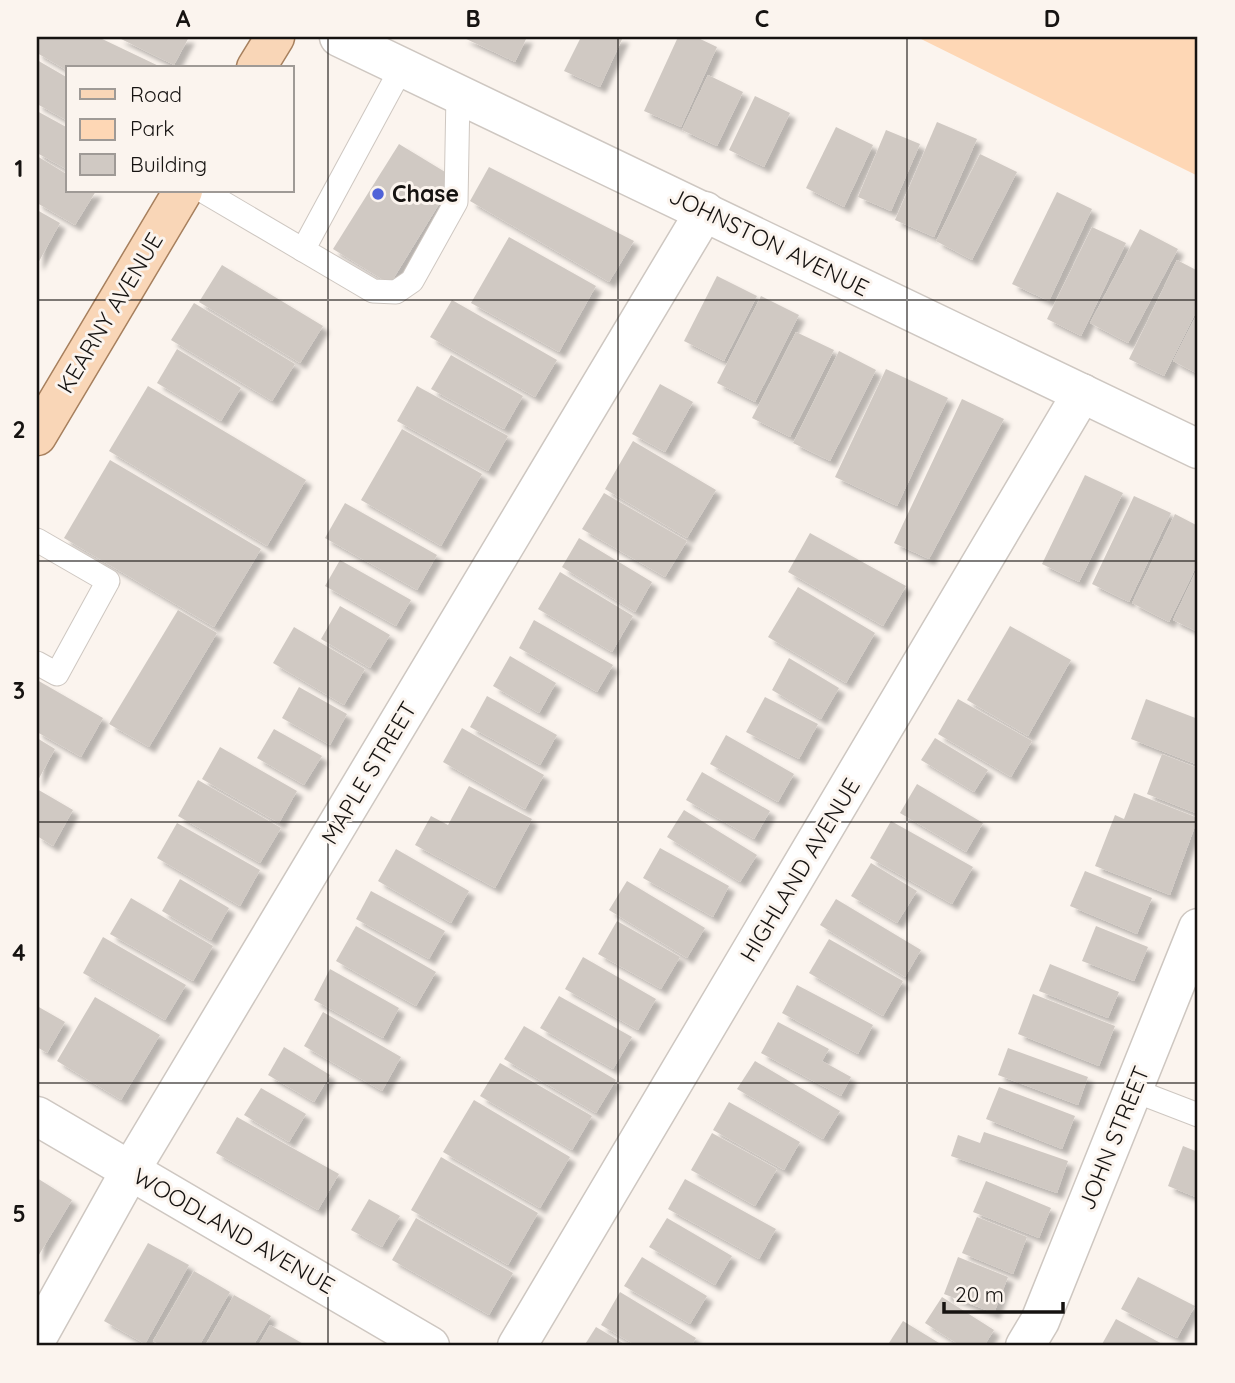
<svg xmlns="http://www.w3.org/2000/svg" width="1235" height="1383" font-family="Quicksand,sans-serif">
	<defs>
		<filter id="shadow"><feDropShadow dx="6" dy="6" stdDeviation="2" flood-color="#0004"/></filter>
	</defs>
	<rect width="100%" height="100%" fill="#fbf4ee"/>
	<path fill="#fed7b5" d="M917 37H1198V176Z"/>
	<g fill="#d0c9c3" filter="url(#shadow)">
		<path d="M37 37H98L163 68H68V71L37 53Z"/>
		<path d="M117 37H189L174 65Z"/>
		<path d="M462 37H527L515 62Z"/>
		<path d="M581 37H623L600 87 564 71Z"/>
		<path d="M678 37H696L717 47 681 127 644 111Z"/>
		<path d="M37 60 68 78V121L37 104Z"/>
		<path d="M708 75 743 92 717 146 682 130Z"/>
		<path d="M755 96 790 113 764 167 729 150Z"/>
		<path d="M37 111 68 128V170L37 153Z"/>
		<path d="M937 122 977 139 934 237 895 220Z"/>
		<path d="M836 127 873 145 844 207 806 188Z"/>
		<path d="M886 130 920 144 891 211 858 197Z"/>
		<path d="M399 144 455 178 390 284 333 249Z"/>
		<path d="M980 154 1017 172 972 260 936 241Z"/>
		<path d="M37 156 68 175V191H96L75 225 37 203Z"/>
		<path d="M489 167 634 241 609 282 470 201Z"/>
		<path d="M1057 192 1092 209 1049 301 1012 284Z"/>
		<path d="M37 210 60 223 37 265Z"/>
		<path d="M1092 227 1126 243 1081 336 1047 319Z"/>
		<path d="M1140 229 1178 249 1128 343 1090 323Z"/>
		<path d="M509 237 596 286 559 352 471 303Z"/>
		<path d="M1177 260 1198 271V308L1164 376 1129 359Z"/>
		<path d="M222 265 323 326 300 363 199 302Z"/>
		<path d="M717 276 757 296 724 361 684 341Z"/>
		<path d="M761 296 799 315 755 402 717 383Z"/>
		<path d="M452 300 557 360 535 397 430 337Z"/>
		<path d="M194 303 295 364 272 401 171 340Z"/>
		<path d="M1198 312V374L1173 361Z"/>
		<path d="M796 332 834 350 790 437 752 418Z"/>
		<path d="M177 349 241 388 221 421 157 383Z"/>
		<path d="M839 351 876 370 830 461 793 443Z"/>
		<path d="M451 355 523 396 504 429 431 389Z"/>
		<path d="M886 369 948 398 897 506 835 477Z"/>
		<path d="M660 384 693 402 665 452 632 434Z"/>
		<path d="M148 386 306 480 267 546 109 451Z"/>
		<path d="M417 386 508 436 488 471 397 421Z"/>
		<path d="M962 399 1004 419 929 559 894 543Z"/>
		<path d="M402 429 482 474 441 546 361 500Z"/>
		<path d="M633 441 716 490 687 538 605 489Z"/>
		<path d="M110 460 261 549 214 627 64 538Z"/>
		<path d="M1085 475 1123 493 1079 582 1042 564Z"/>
		<path d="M604 493 687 541 665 577 582 529Z"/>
		<path d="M1134 496 1171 513 1129 602 1092 584Z"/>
		<path d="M345 503 437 555 417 590 325 538Z"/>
		<path d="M1175 514 1198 526V563L1169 622 1132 603Z"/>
		<path d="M810 533 906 586 883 626 788 572Z"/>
		<path d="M579 538 652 582 635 612 562 567Z"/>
		<path d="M340 560 411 600 396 626 325 586Z"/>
		<path d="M1198 567V632L1173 620Z"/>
		<path d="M560 572 633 616 612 652 538 609Z"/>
		<path d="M798 587 875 633 846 683 768 637Z"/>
		<path d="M340 606 390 635 370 668 321 639Z"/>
		<path d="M178 610 217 633 149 747 109 724Z"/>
		<path d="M534 620 613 665 597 692 519 648Z"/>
		<path d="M1010 626 1071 660 1028 736 967 700Z"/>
		<path d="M294 627 365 669 344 705 273 663Z"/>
		<path d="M510 656 556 683 539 713 493 686Z"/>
		<path d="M789 658 839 688 821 719 772 690Z"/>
		<path d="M37 680 103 718 81 757 37 732Z"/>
		<path d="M299 687 347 714 330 745 282 718Z"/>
		<path d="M487 696 557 735 540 765 470 727Z"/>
		<path d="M765 697 818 724 799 759 746 732Z"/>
		<path d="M958 699 1032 741 1011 777 938 734Z"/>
		<path d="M1146 699 1198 719V765L1131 739Z"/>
		<path d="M462 728 544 775 525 809 443 762Z"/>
		<path d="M274 729 322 756 304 785 257 758Z"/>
		<path d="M726 735 794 774 778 802 710 764Z"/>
		<path d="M37 738 55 749 37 782Z"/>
		<path d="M935 738 988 770 974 792 921 760Z"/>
		<path d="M220 747 297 791 279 823 202 779Z"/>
		<path d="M1162 754 1198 768V814L1147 794Z"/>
		<path d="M702 772 770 811 754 839 686 800Z"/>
		<path d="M198 780 281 828 260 863 178 816Z"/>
		<path d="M917 784 983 823 966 852 900 813Z"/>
		<path d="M469 786 532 819 495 888 415 845 431 816 448 825Z"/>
		<path d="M37 789 73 810 53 846 37 836Z"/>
		<path d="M1134 793 1198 818 1170 895 1095 866 1115 815 1124 819Z"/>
		<path d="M684 810 757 855 740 882 667 837Z"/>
		<path d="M891 821 973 867 952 904 870 858Z"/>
		<path d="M177 823 260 870 240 906 157 858Z"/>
		<path d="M660 848 729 886 713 917 643 878Z"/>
		<path d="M396 849 469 891 451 923 378 881Z"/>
		<path d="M871 863 917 891 897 923 851 896Z"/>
		<path d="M1085 871 1152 898 1137 934 1070 906Z"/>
		<path d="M180 879 229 908 211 940 162 911Z"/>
		<path d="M627 881 705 928 687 958 609 910Z"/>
		<path d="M371 891 445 931 429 959 356 919Z"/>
		<path d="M131 898 213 946 193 981 110 934Z"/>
		<path d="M836 899 921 950 905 977 820 925Z"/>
		<path d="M617 921 680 957 661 989 598 954Z"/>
		<path d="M356 926 436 972 416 1006 336 961Z"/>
		<path d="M1096 926 1148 947 1134 981 1082 961Z"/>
		<path d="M103 937 186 985 165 1020 83 973Z"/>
		<path d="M829 939 903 981 883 1016 809 973Z"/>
		<path d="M583 957 656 999 638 1030 565 989Z"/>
		<path d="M1050 964 1119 992 1108 1018 1039 991Z"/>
		<path d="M330 969 399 1008 383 1038 314 1000Z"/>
		<path d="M797 985 873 1025 858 1054 782 1013Z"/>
		<path d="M1033 994 1115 1026 1099 1066 1018 1034Z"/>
		<path d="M559 996 632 1037 613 1069 540 1028Z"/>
		<path d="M95 997 160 1035 121 1100 57 1061Z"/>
		<path d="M37 1006 65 1022 47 1053 37 1047Z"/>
		<path d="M323 1012 401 1057 382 1091 304 1046Z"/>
		<path d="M778 1022 829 1049 822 1061 851 1077 841 1096 761 1053Z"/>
		<path d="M524 1026 616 1080 596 1113 504 1059Z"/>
		<path d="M284 1047 330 1075 314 1102 268 1075Z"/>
		<path d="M1008 1048 1088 1077 1078 1105 998 1075Z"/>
		<path d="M755 1061 840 1111 823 1139 737 1089Z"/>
		<path d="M500 1063 592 1116 572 1150 480 1096Z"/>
		<path d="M999 1087 1075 1116 1062 1149 986 1119Z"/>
		<path d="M261 1088 306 1114 289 1142 244 1115Z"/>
		<path d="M474 1100 570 1157 540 1208 443 1152Z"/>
		<path d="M729 1102 800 1142 784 1170 713 1130Z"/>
		<path d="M237 1117 339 1174 318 1210 216 1153Z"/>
		<path d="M984 1132 1068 1161 1057 1193 951 1156 958 1135 980 1143Z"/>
		<path d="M712 1133 777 1169 755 1206 691 1170Z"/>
		<path d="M1183 1146 1198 1152V1198L1168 1186Z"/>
		<path d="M441 1157 538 1213 508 1265 411 1210Z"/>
		<path d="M37 1178 72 1200 37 1258Z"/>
		<path d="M685 1179 776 1229 759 1259 668 1209Z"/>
		<path d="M986 1181 1051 1208 1039 1238 973 1212Z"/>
		<path d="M369 1199 400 1216 382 1247 351 1230Z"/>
		<path d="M977 1217 1027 1237 1013 1274 962 1253Z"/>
		<path d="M416 1218 513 1273 489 1315 392 1260Z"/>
		<path d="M667 1218 732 1256 715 1285 649 1247Z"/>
		<path d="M148 1243 189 1265 145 1344 104 1321Z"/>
		<path d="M642 1257 707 1296 690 1324 624 1286Z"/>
		<path d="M958 1257 1008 1277 994 1313 944 1294Z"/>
		<path d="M194 1271 230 1292 199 1346H162L153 1341Z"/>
		<path d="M1138 1277 1195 1306 1177 1338 1121 1309Z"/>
		<path d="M620 1292 696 1338 691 1346H637L601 1325Z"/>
		<path d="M234 1295 271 1316 253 1346H205Z"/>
		<path d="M942 1297 994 1330 984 1346H961L925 1323Z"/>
		<path d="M1116 1319 1166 1346H1101Z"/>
		<path d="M903 1321 944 1346H887Z"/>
		<path d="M270 1325 307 1346H258Z"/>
		<path d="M596 1327 628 1346H584Z"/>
	</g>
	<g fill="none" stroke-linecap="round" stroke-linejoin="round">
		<defs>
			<g id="lane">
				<path d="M203 191 373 291 396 292 412 281 456 202 458 94"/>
				<path d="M303 250 402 67"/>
				<path d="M37 540 108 581 57 674 37 663"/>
				<path d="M1133 1090 1198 1115"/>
			</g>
			<g id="street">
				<path d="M339 37 1198 449"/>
				<path d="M37 1116 430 1346"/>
				<path d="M37 1338 130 1171 705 211"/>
				<path d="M517 1346 1082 393"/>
				<path d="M1025 1346 1040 1321 1198 928"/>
			</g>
			<g id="primary">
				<path d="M256 68 275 37"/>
				<path d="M37 436 183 191"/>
			</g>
		</defs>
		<use href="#lane" stroke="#cec7c1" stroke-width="25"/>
		<use href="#street" stroke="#cec7c1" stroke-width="41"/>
		<use href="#primary" stroke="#a7805e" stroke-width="41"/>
		<use href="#lane" stroke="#fff" stroke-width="23"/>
		<use href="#street" stroke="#fff" stroke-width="38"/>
		<use href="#primary" stroke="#f9d6b7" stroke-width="38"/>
	</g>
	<path fill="none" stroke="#161311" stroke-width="2" stroke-opacity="0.55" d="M328 37V1346M618 37V1346M907 37V1346M37 300H1198M37 561H1198M37 822H1198M37 1083H1198"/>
	<circle fill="#5063d8" stroke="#fbf4ee" stroke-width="2.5" cx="378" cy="194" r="7"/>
	<g text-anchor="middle" stroke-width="6" stroke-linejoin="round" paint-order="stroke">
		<g font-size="23" font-weight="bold" fill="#161311" stroke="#fbf4ee" text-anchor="start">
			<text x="392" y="202">Chase</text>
		</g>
		<g font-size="23" fill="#161311" stroke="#fbf4ee">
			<text transform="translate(769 242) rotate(26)" y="8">JOHNSTON AVENUE</text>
			<text transform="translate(110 313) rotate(-59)" y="8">KEARNY AVENUE</text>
			<text transform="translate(369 773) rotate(-59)" y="8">MAPLE STREET</text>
			<text transform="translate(800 870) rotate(-59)" y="8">HIGHLAND AVENUE</text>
			<text transform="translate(1114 1138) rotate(-68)" y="8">JOHN STREET</text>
			<text transform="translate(234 1231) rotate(30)" y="8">WOODLAND AVENUE</text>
		</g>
	</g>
	<rect width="1235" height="1383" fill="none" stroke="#fbf4ee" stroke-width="77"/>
	<rect x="66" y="66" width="228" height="126" fill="#fbf4ee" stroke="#9f9a96" stroke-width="2"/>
	<rect x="80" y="89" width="35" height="10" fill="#f9d6b7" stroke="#9f9a96" stroke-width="2"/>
	<text x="130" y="102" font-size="21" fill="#161311">Road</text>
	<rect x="80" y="119" width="35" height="21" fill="#fed7b5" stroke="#9f9a96" stroke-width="2"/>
	<text x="130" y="136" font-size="21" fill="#161311">Park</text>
	<rect x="80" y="154" width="35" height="21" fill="#d0c9c3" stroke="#9f9a96" stroke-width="2"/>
	<text x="130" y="172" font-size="21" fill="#161311">Building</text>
	<path d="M944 1302v10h119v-10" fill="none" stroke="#161311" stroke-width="3.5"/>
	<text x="955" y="1302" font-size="21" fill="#161311" stroke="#fbf4ee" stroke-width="5" paint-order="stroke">20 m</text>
	<rect x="38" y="38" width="1158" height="1306" fill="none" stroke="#161311" stroke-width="2.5"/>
	<g font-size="23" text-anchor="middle" font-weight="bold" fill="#161311">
		<text x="183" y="27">A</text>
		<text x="473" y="27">B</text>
		<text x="762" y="27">C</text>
		<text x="1052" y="27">D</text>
		<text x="19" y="177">1</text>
		<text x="19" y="438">2</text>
		<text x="19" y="699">3</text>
		<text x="19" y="961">4</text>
		<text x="19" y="1222">5</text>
	</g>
</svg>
